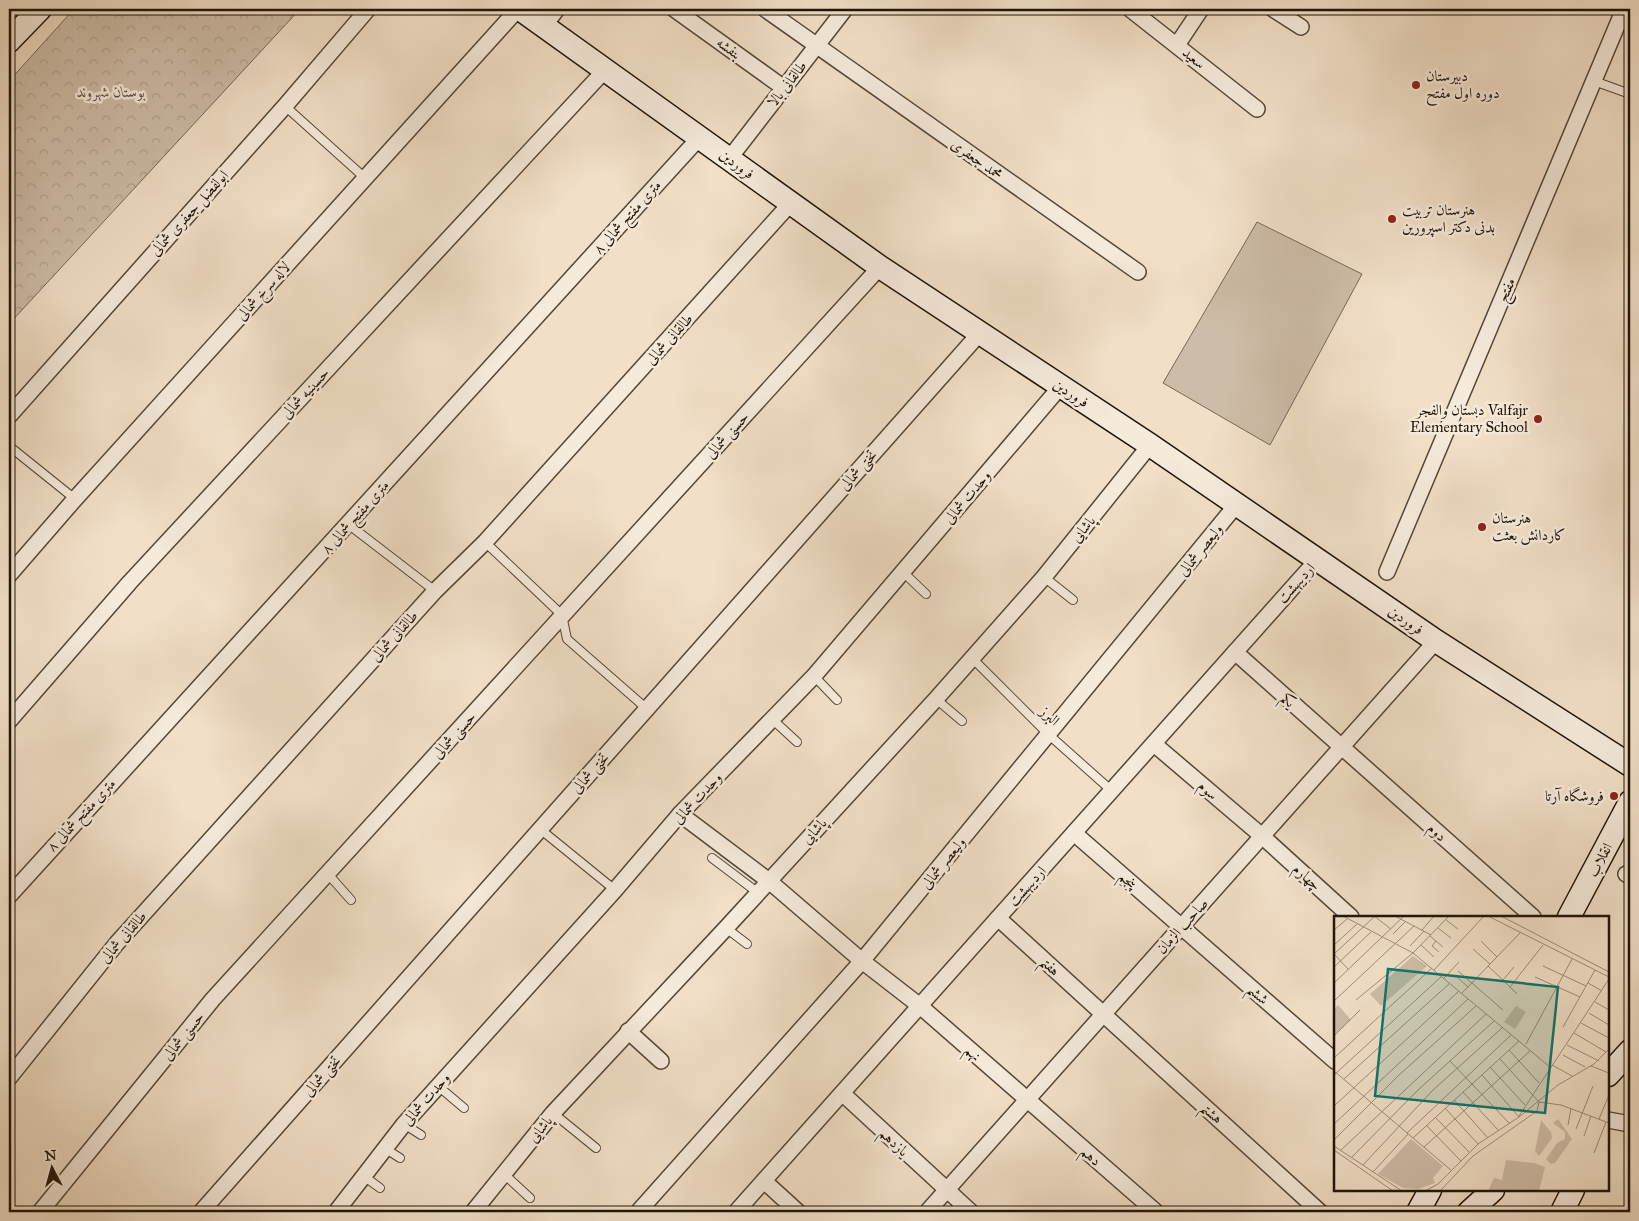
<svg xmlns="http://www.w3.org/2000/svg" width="1639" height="1221" font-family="'IM FELL Great Primer',Amiri,serif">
	<defs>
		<pattern id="forest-crowns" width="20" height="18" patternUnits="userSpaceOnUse" patternTransform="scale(1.25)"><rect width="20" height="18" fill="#cdbca7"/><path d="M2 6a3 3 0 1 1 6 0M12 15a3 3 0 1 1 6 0" fill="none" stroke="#b0a18e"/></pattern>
	</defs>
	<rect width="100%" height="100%" fill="#f1dfc7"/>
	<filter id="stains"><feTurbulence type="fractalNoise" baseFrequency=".004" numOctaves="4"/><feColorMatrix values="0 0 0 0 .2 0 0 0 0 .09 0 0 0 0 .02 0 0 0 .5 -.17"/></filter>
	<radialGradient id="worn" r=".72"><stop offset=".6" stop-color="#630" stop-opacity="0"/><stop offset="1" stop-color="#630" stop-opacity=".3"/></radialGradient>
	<path fill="url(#forest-crowns)" stroke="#766858" d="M74 9H300L9 324V81Z"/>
	<path fill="#cdbca7" stroke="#766858" d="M1257 222 1362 274 1270 445 1163 383Z"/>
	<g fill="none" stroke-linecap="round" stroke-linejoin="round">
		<defs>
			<g id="lane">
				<path d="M1594 81 1630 94"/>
				<path d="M285 106 365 178"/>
				<path d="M9 446 75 499"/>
				<path d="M348 524 435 591"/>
				<path d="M485 542 562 615 567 639 647 709"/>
				<path d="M903 572 926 594"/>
				<path d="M1044 577 1073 600"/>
				<path d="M971 657 1048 734 1112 791"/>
				<path d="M814 676 837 700"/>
				<path d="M936 699 962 721"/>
				<path d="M772 719 797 742"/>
				<path d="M540 829 615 890"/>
				<path d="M712 858 757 892"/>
				<path d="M328 874 351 900"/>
				<path d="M726 928 747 944"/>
				<path d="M438 1086 464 1108"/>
				<path d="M553 1113 596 1148"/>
				<path d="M404 1124 421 1135"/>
				<path d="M386 1149 400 1158"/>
				<path d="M504 1174 530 1198"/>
				<path d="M365 1177 380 1188"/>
				<path d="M342 1205 352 1212"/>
			</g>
			<g id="street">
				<path d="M674 9 784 88"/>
				<path d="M765 9 1138 272"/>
				<path d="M1130 9 1257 109"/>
				<path d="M1273 9 1301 27"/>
				<path d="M545 25 557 9"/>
				<path d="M1177 45 1201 9"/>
				<path d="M729 159 845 9"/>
				<path d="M9 416 285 106 368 9"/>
				<path d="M1387 572 1624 9"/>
				<path d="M9 575 75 499 518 9"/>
				<path d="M1235 652 1533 917"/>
				<path d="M9 721 130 582 606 69"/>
				<path d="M1154 744 1262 836 1351 917"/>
				<path d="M680 814 769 881 862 961 920 1006 1156 1212"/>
				<path d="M1074 833 1335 1061"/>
				<path d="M1626 874 1630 876"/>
				<path d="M9 896 700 137"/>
				<path d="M998 918 1320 1212"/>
				<path d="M628 1031 661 1061"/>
				<path d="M9 1078 117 943 435 591 485 542 790 204"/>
				<path d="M842 1093 971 1212"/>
				<path d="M1608 1120 1630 1124"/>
				<path d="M764 1181 798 1212"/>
				<path d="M40 1212 213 999 880 267"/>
				<path d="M201 1212 979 334"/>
				<path d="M336 1212 404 1124 615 890 680 814 814 676 1061 386"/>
				<path d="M473 1212 553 1113 726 928 936 699 1044 577 1150 445"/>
				<path d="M638 1212 862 961 1237 504"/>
				<path d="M736 1212 1318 559"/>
				<path d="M927 1212 1436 641"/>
			</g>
			<g id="secondary">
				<path d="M520 9 880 267 1150 445 1436 641 1630 765"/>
				<path d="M9 41 40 9"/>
				<path d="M1569 917 1630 802"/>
				<path d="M1608 1075 1630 1051"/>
				<path d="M1418 1212 1430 1190"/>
				<path d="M1469 1212 1493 1190"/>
				<path d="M1562 1212 1573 1190"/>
			</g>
		</defs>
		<use href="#lane" stroke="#544738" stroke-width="10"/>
		<use href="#street" stroke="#544738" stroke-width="18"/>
		<use href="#secondary" stroke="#1f1408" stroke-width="25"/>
		<use href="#lane" stroke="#f6eadb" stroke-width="8"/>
		<use href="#street" stroke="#f6eadb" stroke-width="15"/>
		<use href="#secondary" stroke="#f6eadb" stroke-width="22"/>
	</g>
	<g fill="#8f2418" stroke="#f6eadb" stroke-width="2">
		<circle cx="1416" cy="85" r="5"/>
		<circle cx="1392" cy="219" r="5"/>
		<circle cx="1538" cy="419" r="5"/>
		<circle cx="1482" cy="527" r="5"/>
		<circle cx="1614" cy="796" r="5"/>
	</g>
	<g text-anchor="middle" stroke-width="5" stroke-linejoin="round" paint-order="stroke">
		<g font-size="15" fill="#1f1408" stroke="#f6eadb">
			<text transform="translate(729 48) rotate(36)" y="5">بنفشه</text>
			<text transform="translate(1194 58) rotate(39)" y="5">سعید</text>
			<text transform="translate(787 84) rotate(-52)" y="5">طالقانی بالا</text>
			<text transform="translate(977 159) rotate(35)" y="5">محمد جعفری</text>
			<text transform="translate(737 164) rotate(37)" y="5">فروردین</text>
			<text transform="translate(189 213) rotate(-48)" y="5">ابولفضل جعفری شمالی</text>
			<text transform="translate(627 217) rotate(-48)" y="5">۸ متری مفتح شمالی</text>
			<text transform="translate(1506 290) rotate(-67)" y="5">مفتح</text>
			<text transform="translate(263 291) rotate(-48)" y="5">لاله سرخ شمالی</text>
			<text transform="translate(669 339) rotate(-48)" y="5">طالقانی شمالی</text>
			<text transform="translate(305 393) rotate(-47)" y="5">حسینیه شمالی</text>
			<text transform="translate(1071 393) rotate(33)" y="5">فروردین</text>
			<text transform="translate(727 435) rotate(-48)" y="5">حسنی شمالی</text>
			<text transform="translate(858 470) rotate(-48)" y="5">تختی شمالی</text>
			<text transform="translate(967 497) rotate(-50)" y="5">وحدت شمالی</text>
			<text transform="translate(355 517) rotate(-48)" y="5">۸ متری مفتح شمالی</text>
			<text transform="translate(1083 529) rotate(-51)" y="5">پاشایی</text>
			<text transform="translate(1200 550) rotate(-51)" y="5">ولیعصر شمالی</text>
			<text transform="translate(1296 583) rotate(-48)" y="5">اردیبهشت</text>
			<text transform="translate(1406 620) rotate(35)" y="5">فروردین</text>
			<text transform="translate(394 636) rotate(-48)" y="5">طالقانی شمالی</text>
			<text transform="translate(1288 700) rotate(42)" y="5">یکم</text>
			<text transform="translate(1050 716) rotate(44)" y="5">البرز</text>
			<text transform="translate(454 735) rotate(-48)" y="5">حسنی شمالی</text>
			<text transform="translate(590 773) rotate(-48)" y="5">تختی شمالی</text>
			<text transform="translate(1208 790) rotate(41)" y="5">سوم</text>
			<text transform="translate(697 798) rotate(-47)" y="5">وحدت شمالی</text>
			<text transform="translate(81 815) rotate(-47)" y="5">۸ متری مفتح شمالی</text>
			<text transform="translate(814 831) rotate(-47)" y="5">پاشایی</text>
			<text transform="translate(1437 832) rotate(42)" y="5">دوم</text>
			<text transform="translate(1600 860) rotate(-62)" y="5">انقلاب</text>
			<text transform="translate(943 863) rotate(-51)" y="5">ولیعصر شمالی</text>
			<text transform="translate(1307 877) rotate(42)" y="5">چهارم</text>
			<text transform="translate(1128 880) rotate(41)" y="5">پنجم</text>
			<text transform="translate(1027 886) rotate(-48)" y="5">اردیبهشت</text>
			<text transform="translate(1182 926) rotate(-48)" y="5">صاحب الزمان</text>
			<text transform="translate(123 937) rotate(-49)" y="5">طالقانی شمالی</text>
			<text transform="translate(1050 966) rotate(42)" y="5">هفتم</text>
			<text transform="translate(1258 994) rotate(41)" y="5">ششم</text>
			<text transform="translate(183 1036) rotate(-51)" y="5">حسنی شمالی</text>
			<text transform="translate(973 1053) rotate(41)" y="5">نهم</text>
			<text transform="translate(322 1076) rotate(-48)" y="5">تختی شمالی</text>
			<text transform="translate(426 1099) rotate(-49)" y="5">وحدت شمالی</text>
			<text transform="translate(1212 1113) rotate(42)" y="5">هشتم</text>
			<text transform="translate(540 1129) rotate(-51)" y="5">پاشایی</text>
			<text transform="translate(894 1142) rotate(43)" y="5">یازدهم</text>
			<text transform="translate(1091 1156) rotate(41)" y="5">دهم</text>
		</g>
		<g font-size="15" fill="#1f1408" stroke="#f6eadb" text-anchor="start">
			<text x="1426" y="81">دبیرستان<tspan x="1426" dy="17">دوره اول مفتح</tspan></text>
			<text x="1402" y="215">هنرستان تربیت<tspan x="1402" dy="17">بدنی دکتر اسپرورین</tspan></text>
			<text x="1528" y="415" text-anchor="end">دبستان والفجر Valfajr<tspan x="1528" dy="17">Elementary School</tspan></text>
			<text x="1492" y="523">هنرستان<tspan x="1492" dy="17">کاردانش بعثت</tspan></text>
			<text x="1604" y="801" text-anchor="end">فروشگاه آرتا</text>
		</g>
		<g font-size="15" font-style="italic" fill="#5c4f40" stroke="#f6eadb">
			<text x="111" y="97">بوستان شهروند</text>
		</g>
	</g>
	<g transform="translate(1334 916)">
		<rect width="275" height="275" fill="#f1dfc7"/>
		<path d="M79 40 93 50 47 90 36 78ZM4 89 17 104 0 119V93ZM224 203 238 223 221 247 217 248 212 243 223 227 231 223V216L219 207ZM207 204 217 216 218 222 205 240 201 235ZM77 223 109 250 99 262 101 267 84 273 69 272 44 258Z" fill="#cdbca7"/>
		<path d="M172 244 200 247 211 251 205 275H154L160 262 168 264Z" fill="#cdbca7"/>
		<path d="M182 90 192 96 181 113 170 106Z" fill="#cdbca7"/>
		<path fill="none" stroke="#9d8e7b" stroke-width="1" d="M9 0 79 37 216 151M40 0 57 13M61 0 97 19M154 0 275 61M167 0 275 56M112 4 124 13M104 12 117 22M0 14 13 3M88 14 100 0M59 18 71 6M96 20 109 31M102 25 98 30 105 36M147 25 163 41M0 29 23 8M87 29 100 41M76 30 90 15M139 33 156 48M0 38 40 1M0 38 14 53M154 50 169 64 180 51M209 50 252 70M0 51 37 16M100 54 150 0M124 55 169 94M121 59 134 71M201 61 246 81M110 62 125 46M171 66 183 78M0 67 70 0M254 67 268 75M176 71 209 29M128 77 186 17M22 84 79 37 115 0M0 85 80 10M261 86 275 94M255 97 275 109M247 107 275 122M229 111 261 54M240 117 272 136M0 120 26 94M192 128 238 43M233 129 265 145M175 134 205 167M229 139 251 151M0 142 98 52M166 143 205 186M116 145 176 208M218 149 238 160M257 150 275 157M156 151 191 189M0 155 118 255M0 159 108 60M148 159 185 201M10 163 116 67M129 176 165 215M120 184 154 222M205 186 227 189 275 207M0 190 125 75M111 192 144 228M185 200 275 63M101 201 135 236M265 203 275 179M0 208 134 83M92 209 127 245M234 209 237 192M242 213 259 170M73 217 177 119M250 220 257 200M79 222 185 125M0 224 65 159 142 90M0 230 68 275M90 231 196 135M0 234 59 275M6 235 152 98M260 237 272 206M17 242 84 174 160 105M29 249 99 174 168 112M39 256 74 218M91 275 104 268 144 228 185 201 224 169 260 148 275 133M106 275 139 240 203 195 205 186"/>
		<path fill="#0f766e" fill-opacity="0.15" stroke="#0f766e" stroke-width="2.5" d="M54 53 224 71 211 197 41 180Z"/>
		<rect width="275" height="275" fill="none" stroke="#1f1408" stroke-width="2.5"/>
	</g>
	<rect width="1639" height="1221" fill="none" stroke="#f1dfc7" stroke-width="30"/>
	<rect x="10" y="10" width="1619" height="1201" fill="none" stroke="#1f1408" stroke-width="2.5"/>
	<rect x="15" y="15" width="1609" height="1191" fill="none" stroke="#1f1408"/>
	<g transform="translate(52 1168) rotate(354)" stroke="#f6eadb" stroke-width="4" paint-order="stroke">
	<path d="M0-4L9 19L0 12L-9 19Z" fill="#1f1408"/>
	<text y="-8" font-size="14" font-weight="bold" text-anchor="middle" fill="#1f1408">N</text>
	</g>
	<rect width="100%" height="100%" filter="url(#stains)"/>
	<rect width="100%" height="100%" fill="url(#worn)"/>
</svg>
